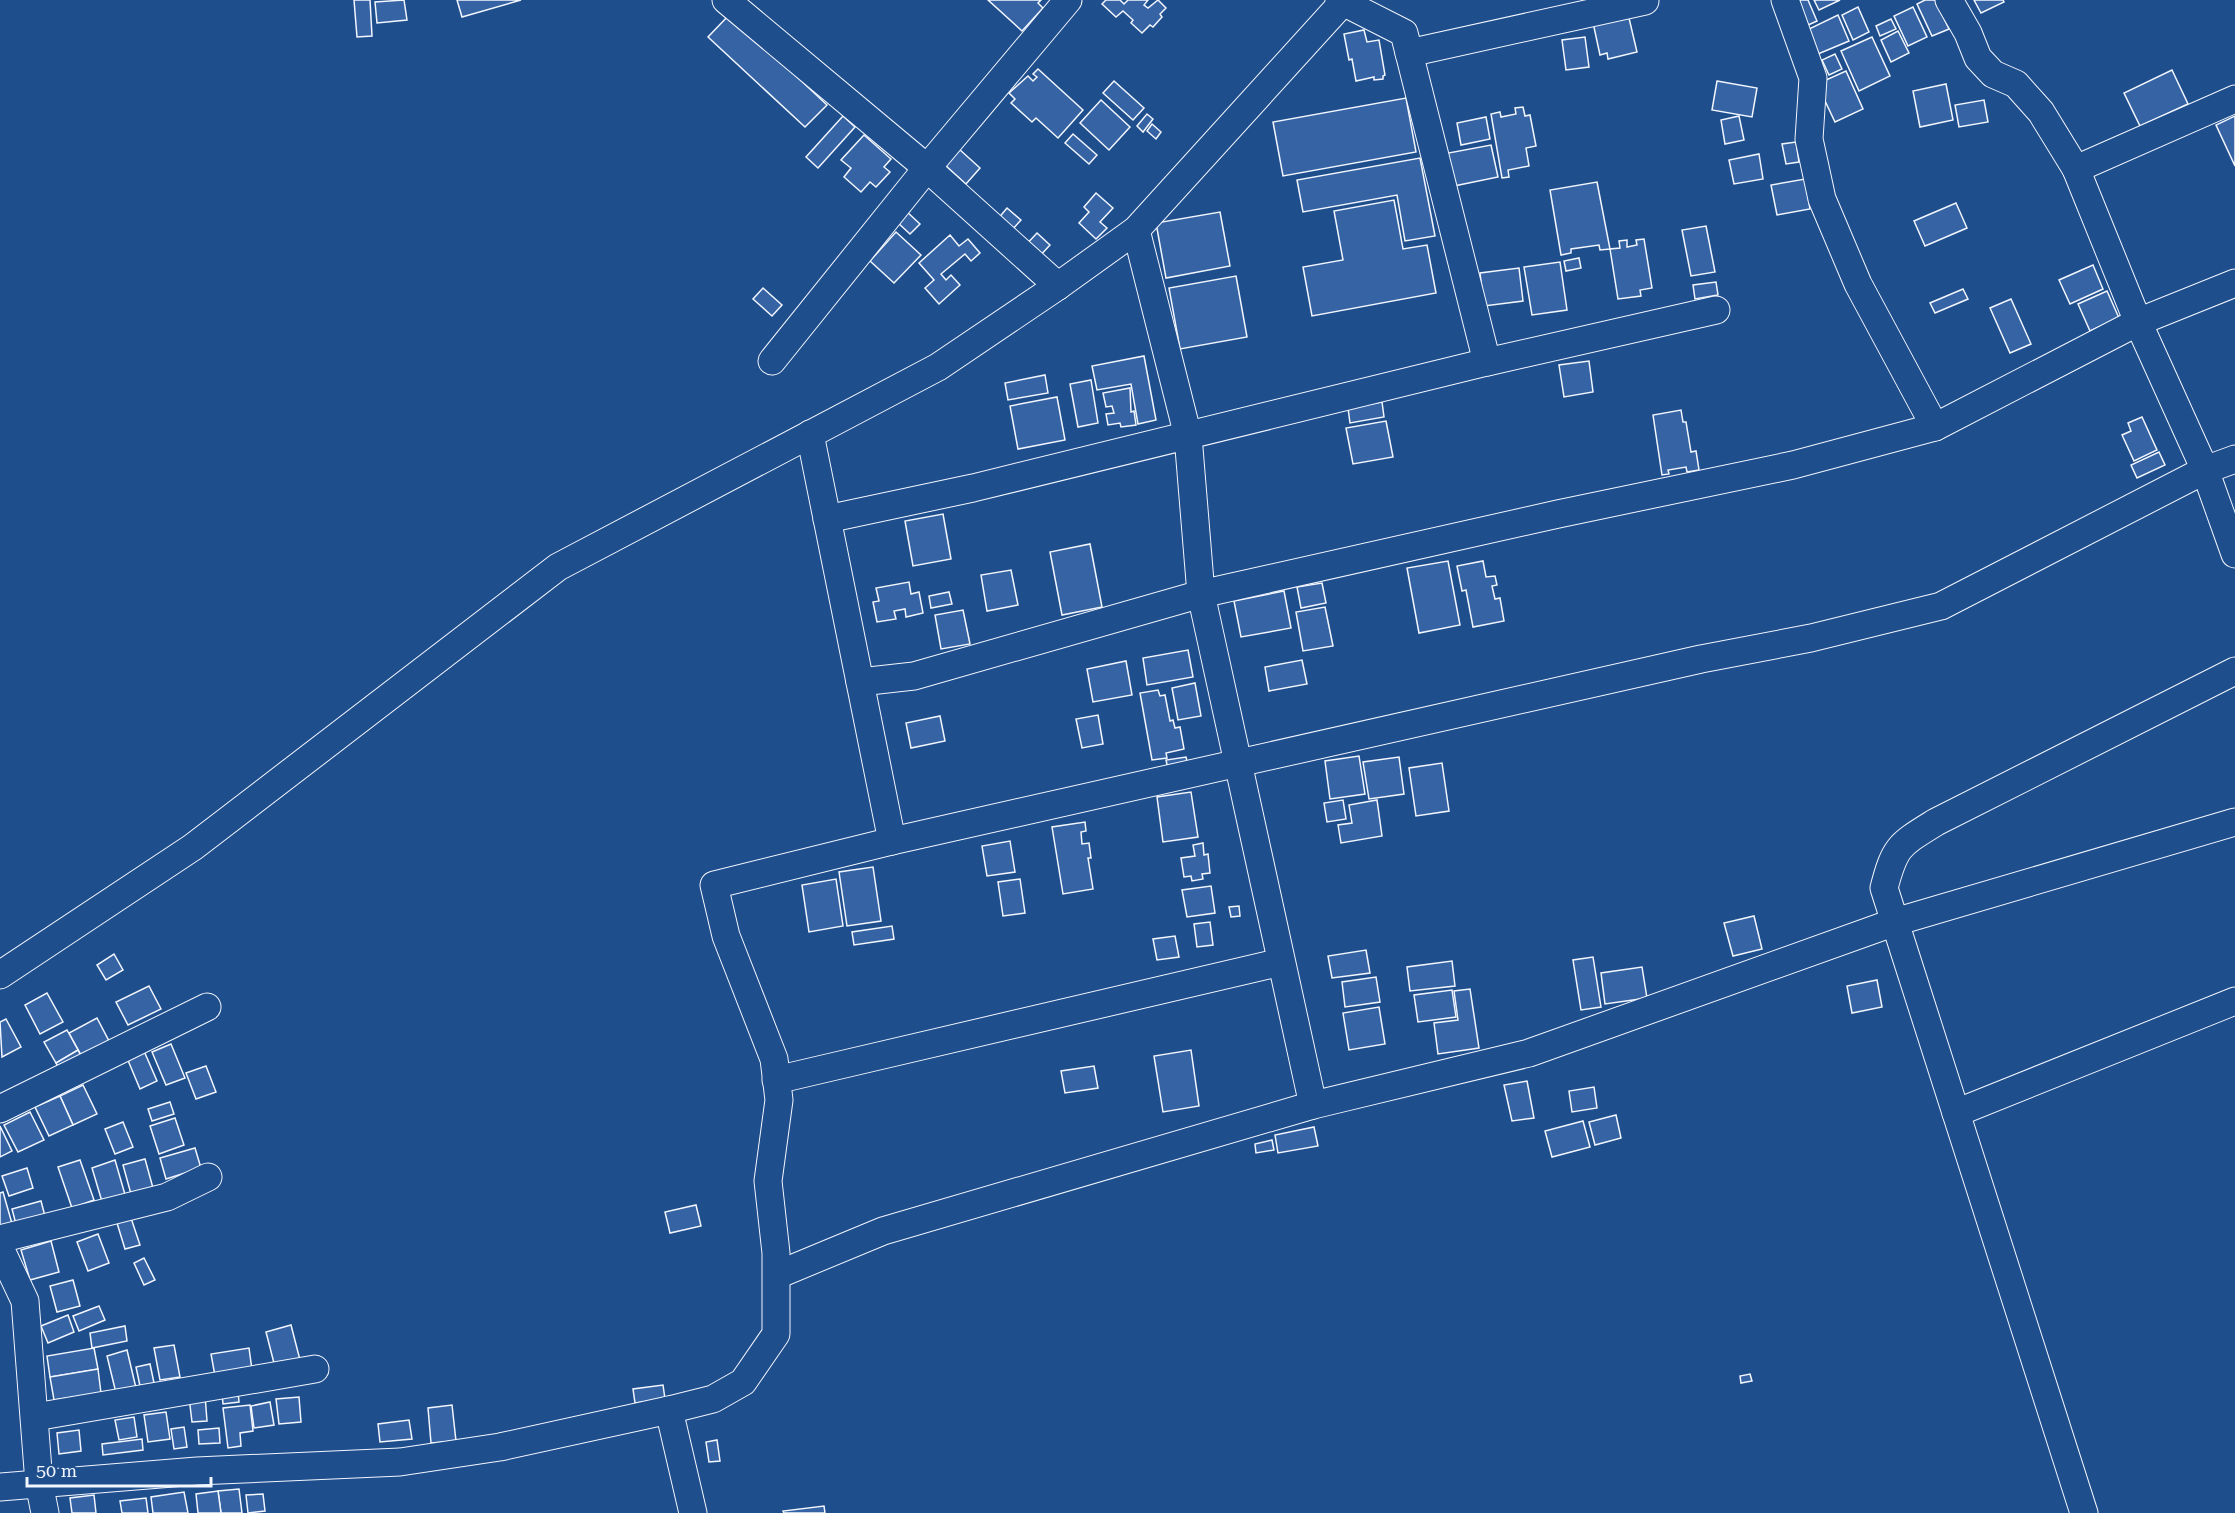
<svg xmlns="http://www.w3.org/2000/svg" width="2235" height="1513" font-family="'Roboto Serif',serif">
	<rect width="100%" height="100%" fill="#1f4e8c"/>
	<g fill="#3563a3" stroke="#f2f6ff" stroke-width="1.5">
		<path d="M354 0H370L372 36 357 37Z"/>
		<path d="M404 0 407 20 377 23 375 2Z"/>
		<path d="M457 0H521L462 17Z"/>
		<path d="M988 0H1041L1038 3 1043 8 1022 31Z"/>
		<path d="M1106 0H1120L1124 4 1128 0H1148L1144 5 1148 8 1158 0 1166 8 1160 14 1162 17 1153 27 1150 25 1142 33 1131 23 1133 20 1123 11 1116 17 1102 4Z"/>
		<path d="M1796 0H1808L1817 21 1806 26Z"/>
		<path d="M1814 0H1840L1819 10Z"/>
		<path d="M1925 0H1935L1949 29 1932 36 1917 4Z"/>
		<path d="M1974 0H2003L2004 2 1981 13Z"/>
		<path d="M1858 7 1869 32 1853 40 1842 15Z"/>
		<path d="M1913 7 1927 37 1908 46 1894 16Z"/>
		<path d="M730 14 827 105 805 127 708 37Z"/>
		<path d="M1838 15 1849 41 1818 54 1807 30Z"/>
		<path d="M1592 18H1629L1637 52 1608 59 1607 53 1600 55Z"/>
		<path d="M1891 19 1896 29 1880 36 1876 26Z"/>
		<path d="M1364 30 1367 42 1379 40 1385 75 1383 76V79L1374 80V77L1356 81 1352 59 1349 60 1344 34Z"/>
		<path d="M1898 31 1909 53 1891 62 1881 40Z"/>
		<path d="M1585 37 1589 67 1566 70 1562 40Z"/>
		<path d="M1872 37 1890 76 1859 91 1841 51Z"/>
		<path d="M1835 54 1842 69 1829 75 1822 60Z"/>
		<path d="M1038 69 1083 110 1058 138 1036 118 1032 122 1011 103 1015 99 1009 93 1028 76 1033 81 1037 77 1033 74Z"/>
		<path d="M2172 70 2188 104 2140 126 2124 93Z"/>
		<path d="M1846 71 1863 109 1835 122 1817 84Z"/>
		<path d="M1114 81 1144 108 1133 120 1103 93Z"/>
		<path d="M1717 81 1757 88 1752 117 1712 110Z"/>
		<path d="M1946 84 1953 120 1920 127 1913 91Z"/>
		<path d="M1406 98 1416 152 1283 176 1273 122Z"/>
		<path d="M1101 100 1130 127 1109 150 1080 123Z"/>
		<path d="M1984 100 1988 122 1959 127 1955 105Z"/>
		<path d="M1523 107 1525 116 1530 115 1536 146 1526 148 1529 166 1508 170 1509 177 1502 178 1491 114 1500 112 1501 117 1516 114 1515 108Z"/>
		<path d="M1147 114 1153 119 1143 132 1137 126Z"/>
		<path d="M843 116 855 127 818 168 806 157Z"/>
		<path d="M1739 116 1744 140 1725 144 1721 120Z"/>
		<path d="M2235 116V166L2216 125Z"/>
		<path d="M1486 117 1490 139 1461 145 1457 123Z"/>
		<path d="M1152 124 1161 132 1156 139 1147 131Z"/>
		<path d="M1073 134 1097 155 1089 164 1065 143Z"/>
		<path d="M864 135 891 159 884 167 890 172 876 187 870 182 861 192 844 177 851 168 841 160Z"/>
		<path d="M1796 142 1799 162 1786 164 1782 144Z"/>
		<path d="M1491 145 1498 177 1449 187 1443 154Z"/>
		<path d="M959 149 980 168 966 184 945 165Z"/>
		<path d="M1759 154 1763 179 1734 184 1729 160Z"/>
		<path d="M1420 158 1435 236 1405 241 1397 195 1303 212 1297 180Z"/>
		<path d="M1805 179 1810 209 1777 215 1771 185Z"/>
		<path d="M1597 182 1610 249 1600 250 1599 245 1571 249V253L1561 255 1550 190Z"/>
		<path d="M1096 193 1113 208 1100 222 1107 228 1096 239 1079 223 1089 212 1084 207Z"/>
		<path d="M1394 200 1403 249 1427 245 1436 293 1312 316 1303 267 1343 260 1334 211Z"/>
		<path d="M1956 203 1967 228 1925 246 1914 221Z"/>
		<path d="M1007 208 1021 220 1010 232 997 220Z"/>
		<path d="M906 211 920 224 910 234 897 222Z"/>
		<path d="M1220 212 1230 266 1166 278 1156 223Z"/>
		<path d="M1706 226 1715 272 1691 276 1682 230Z"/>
		<path d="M896 232 921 255 894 283 870 261Z"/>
		<path d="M1037 233 1050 245 1037 259 1024 247Z"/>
		<path d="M950 235 959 246 968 239 980 253 971 261 965 254 941 274 946 280 951 275 960 285 939 304 925 288 934 280 919 263Z"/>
		<path d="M1644 239 1652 288 1640 290 1641 296 1618 299 1610 249 1620 248 1619 241 1627 240V247L1637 245 1636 240Z"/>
		<path d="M1579 258 1581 268 1566 271 1564 261Z"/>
		<path d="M1560 262 1567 310 1532 315 1524 267Z"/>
		<path d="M2093 265 2103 289 2070 304 2059 280Z"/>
		<path d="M1519 268 1523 301 1484 306 1480 273Z"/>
		<path d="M1236 276 1247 337 1180 349 1169 288Z"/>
		<path d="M1716 282 1718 295 1695 299 1693 285Z"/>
		<path d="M763 288 782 305 772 316 753 299Z"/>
		<path d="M1963 289 1968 299 1935 313 1930 303Z"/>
		<path d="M2107 291 2119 318 2090 331 2078 304Z"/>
		<path d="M2011 299 2031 344 2010 353 1990 308Z"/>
		<path d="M1144 356 1156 420 1138 424 1131 384 1097 390 1092 366Z"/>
		<path d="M1589 361 1593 392 1564 397 1559 365Z"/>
		<path d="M1045 375 1048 393 1008 400 1005 383Z"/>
		<path d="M1091 380 1098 423 1078 427 1070 384Z"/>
		<path d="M1130 388 1131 412 1134 411 1136 425 1121 427 1120 423 1108 425 1106 414 1114 413 1112 406 1106 407 1103 393Z"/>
		<path d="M1057 397 1065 440 1018 449 1010 406Z"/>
		<path d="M1382 402 1384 417 1350 423 1348 408Z"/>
		<path d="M1681 410 1683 422H1686L1691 452 1696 451 1699 470 1687 472 1686 467 1668 470 1669 474 1662 475 1653 415Z"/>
		<path d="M2142 417 2157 450 2134 461 2122 435 2131 431 2128 423Z"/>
		<path d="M1386 421 1393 457 1353 464 1346 428Z"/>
		<path d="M2159 452 2165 465 2137 478 2131 465Z"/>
		<path d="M943 514 951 559 913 566 905 521Z"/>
		<path d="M1090 544 1102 607 1062 615 1050 552Z"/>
		<path d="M1448 561 1460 625 1419 633 1407 568Z"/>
		<path d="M1483 561 1486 577 1495 576 1497 585 1492 586 1495 599 1500 598 1504 621 1473 627 1466 590 1462 591 1457 566Z"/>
		<path d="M1011 570 1018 605 987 611 981 575Z"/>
		<path d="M909 582 911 594 919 592 923 613 906 617 905 609 894 611 896 619 877 622 873 602 879 601 876 588Z"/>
		<path d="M1322 583 1326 603 1301 608 1297 587Z"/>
		<path d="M1284 591 1291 628 1241 637 1234 601Z"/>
		<path d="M949 592 952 604 931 608 929 596Z"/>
		<path d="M1325 607 1333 646 1303 651 1296 612Z"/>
		<path d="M963 610 970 644 941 649 935 615Z"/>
		<path d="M1188 650 1193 677 1147 685 1143 658Z"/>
		<path d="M1302 660 1307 684 1269 691 1265 667Z"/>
		<path d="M1126 661 1132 695 1093 702 1087 669Z"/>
		<path d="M1195 683 1201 716 1178 720 1172 688Z"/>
		<path d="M1158 690 1160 696 1165 695 1170 721 1173 720 1175 728 1180 727 1184 749 1166 753 1167 758 1152 760 1140 693Z"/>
		<path d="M1098 715 1103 744 1082 748 1076 719Z"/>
		<path d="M940 716 945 741 911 748 906 723Z"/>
		<path d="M1359 756 1365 794 1330 799 1325 761Z"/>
		<path d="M1186 757 1188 766 1168 769 1166 760Z"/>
		<path d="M1399 757 1404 794 1369 799 1363 762Z"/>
		<path d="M1442 763 1449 811 1416 816 1409 768Z"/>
		<path d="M1191 792 1198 837 1163 842 1157 797Z"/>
		<path d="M1343 800 1346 819 1327 822 1324 803Z"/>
		<path d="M1377 800 1382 836 1341 843 1338 825 1352 823 1349 805Z"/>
		<path d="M1085 822 1086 831 1081 832 1082 844 1089 843 1091 858H1088L1093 889 1063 894 1052 827Z"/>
		<path d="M1010 841 1015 872 987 876 982 846Z"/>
		<path d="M1203 843 1204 855 1208 854 1210 873 1202 874 1203 879 1192 881 1191 876 1184 877 1181 858 1195 856 1193 845Z"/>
		<path d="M873 867 881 921 847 926 839 872Z"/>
		<path d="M836 879 843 926 809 932 802 885Z"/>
		<path d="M1020 879 1025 913 1003 916 998 882Z"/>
		<path d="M1211 886 1215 913 1187 917 1182 890Z"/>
		<path d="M1239 906 1240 916 1231 917 1229 907Z"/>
		<path d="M1754 916 1762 949 1733 956 1724 923Z"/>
		<path d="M1210 922 1213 945 1197 947 1194 924Z"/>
		<path d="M892 926 894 939 854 945 852 932Z"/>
		<path d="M1175 936 1179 957 1157 960 1153 939Z"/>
		<path d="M1366 950 1370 973 1332 978 1328 956Z"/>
		<path d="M114 954 123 970 106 980 97 965Z"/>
		<path d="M1593 957 1601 1007 1581 1010 1573 960Z"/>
		<path d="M1452 961 1455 986 1410 991 1407 967Z"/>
		<path d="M1642 967 1647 998 1605 1004 1601 973Z"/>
		<path d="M1376 977 1380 1002 1345 1007 1342 982Z"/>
		<path d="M1877 980 1882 1007 1852 1013 1847 986Z"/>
		<path d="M149 986 161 1009 128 1025 116 1002Z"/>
		<path d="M1470 989 1479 1048 1438 1054 1434 1023 1458 1020 1454 991Z"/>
		<path d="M1452 990 1456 1017 1418 1022 1414 995Z"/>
		<path d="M47 993 63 1022 40 1034 25 1005Z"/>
		<path d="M1379 1007 1385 1044 1349 1050 1343 1013Z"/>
		<path d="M97 1018 109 1041 81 1055 69 1033Z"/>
		<path d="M6 1019 21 1047 2 1057 0 1022Z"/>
		<path d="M67 1030 78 1050 56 1063 44 1042Z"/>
		<path d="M171 1044 185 1078 166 1085 152 1052Z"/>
		<path d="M78 1050 83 1060 61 1072 56 1063Z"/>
		<path d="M1191 1050 1199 1106 1163 1112 1154 1056Z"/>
		<path d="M144 1051 157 1081 140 1089 127 1058Z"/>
		<path d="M206 1066 216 1092 196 1099 186 1073Z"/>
		<path d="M1094 1066 1098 1088 1065 1093 1061 1071Z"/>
		<path d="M1527 1081 1534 1118 1512 1121 1504 1085Z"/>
		<path d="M83 1085 97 1114 73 1125 60 1096Z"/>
		<path d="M1594 1087 1597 1108 1572 1112 1569 1091Z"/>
		<path d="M60 1096 73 1125 49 1136 35 1107Z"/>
		<path d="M170 1102 174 1114 152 1121 148 1109Z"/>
		<path d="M30 1112 44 1140 18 1152 4 1125Z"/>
		<path d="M1616 1115 1621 1138 1595 1145 1589 1122Z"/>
		<path d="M175 1118 184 1145 159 1154 150 1126Z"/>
		<path d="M1583 1121 1590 1147 1552 1157 1545 1131Z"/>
		<path d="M123 1122 133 1147 115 1154 105 1129Z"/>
		<path d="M0 1126 12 1151 0 1157Z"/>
		<path d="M1314 1127 1318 1146 1278 1153 1275 1135Z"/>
		<path d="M1272 1140 1274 1150 1256 1153 1255 1144Z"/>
		<path d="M195 1148 201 1168 166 1179 160 1158Z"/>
		<path d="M145 1159 153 1188 131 1194 123 1165Z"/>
		<path d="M80 1160 94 1200 72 1208 58 1167Z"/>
		<path d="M115 1160 126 1198 103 1205 92 1168Z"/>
		<path d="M27 1168 33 1188 9 1196 2 1176Z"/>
		<path d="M3 1192 13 1227 0 1231V1193Z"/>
		<path d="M41 1201 46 1220 17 1228 12 1209Z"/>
		<path d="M696 1205 701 1226 670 1233 665 1212Z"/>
		<path d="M131 1218 140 1245 125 1249 117 1223Z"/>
		<path d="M98 1234 109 1263 88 1271 77 1242Z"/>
		<path d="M51 1241 59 1272 30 1280 21 1250Z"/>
		<path d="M144 1258 155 1280 144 1285 134 1263Z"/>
		<path d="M73 1280 80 1306 57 1312 50 1286Z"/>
		<path d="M99 1306 105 1320 79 1331 73 1316Z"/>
		<path d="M68 1315 74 1332 48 1343 41 1326Z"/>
		<path d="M291 1325 300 1360 275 1367 266 1332Z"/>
		<path d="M125 1326 127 1341 92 1348 90 1333Z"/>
		<path d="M174 1345 180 1377 160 1380 154 1348Z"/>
		<path d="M94 1348 98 1369 50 1377 47 1356Z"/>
		<path d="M249 1348 252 1370 215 1376 211 1354Z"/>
		<path d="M127 1350 136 1388 116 1393 107 1356Z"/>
		<path d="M150 1364 154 1383 140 1386 136 1367Z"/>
		<path d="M98 1369 101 1393 54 1400 50 1377Z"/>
		<path d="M1750 1374 1752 1381 1741 1383 1740 1376Z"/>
		<path d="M663 1385 665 1399 635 1403 633 1389Z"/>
		<path d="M238 1391 239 1402 223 1404 222 1393Z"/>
		<path d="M205 1395 207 1421 192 1422 189 1397Z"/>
		<path d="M299 1397 301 1422 279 1424 276 1399Z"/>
		<path d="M270 1402 274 1425 254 1428 251 1406Z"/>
		<path d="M250 1405 253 1431 240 1433 241 1446 228 1448 223 1408Z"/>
		<path d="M452 1405 456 1441 431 1443 428 1408Z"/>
		<path d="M166 1412 170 1439 148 1442 144 1415Z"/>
		<path d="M134 1417 137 1437 119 1440 115 1420Z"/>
		<path d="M409 1420 412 1439 380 1442 378 1424Z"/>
		<path d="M184 1427 187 1447 174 1449 171 1429Z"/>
		<path d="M219 1428 220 1443 199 1444 198 1430Z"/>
		<path d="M79 1430 81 1451 59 1454 57 1433Z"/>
		<path d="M142 1439 143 1450 103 1455 102 1444Z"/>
		<path d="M717 1440 720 1461 709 1462 706 1442Z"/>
		<path d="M239 1489 242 1513H221L218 1491Z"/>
		<path d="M218 1491 221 1513H198L196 1494Z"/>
		<path d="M184 1492 188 1513H153L151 1497Z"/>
		<path d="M263 1494 265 1511 248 1513 246 1495Z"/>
		<path d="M94 1495 96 1513H72L70 1498Z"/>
		<path d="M146 1498 148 1513H122L120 1501Z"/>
		<path d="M824 1506 825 1513H784L783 1511Z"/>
	</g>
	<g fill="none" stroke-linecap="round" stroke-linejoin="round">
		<defs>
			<g id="minor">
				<path d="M726 0 927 168 1058 286"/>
				<path d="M1785 0 1813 78 1809 139 1822 199 1858 284 1935 427"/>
				<path d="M1949 0 1968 33 1978 58 1993 74 2016 84 2041 112 2076 169 2138 322 2205 470 2235 554"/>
				<path d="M1409 53 1645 1"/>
				<path d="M2076 169 2235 99"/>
				<path d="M1136 230 1188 436 1201 594 1313 1105"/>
				<path d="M772 361 927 168 1068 0"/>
				<path d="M1487 362 1716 310"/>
				<path d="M810 434 892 841"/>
				<path d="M827 519 973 488 1487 362 1404 33 1339 0"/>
				<path d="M860 682 914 676 1201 594 1558 514 1793 465 1935 427 2138 322 2235 283"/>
				<path d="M0 975 193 847 558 567 938 367 1058 286 1136 230 1345 0"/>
				<path d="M776 1080 1281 962"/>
				<path d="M0 1109 207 1007"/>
				<path d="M1956 1113 2235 1001"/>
				<path d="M0 1239 167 1197 208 1177"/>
				<path d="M0 1248 25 1301 39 1483 45 1513"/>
				<path d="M777 1275 883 1231 1313 1105 1529 1053 1895 922 2235 822"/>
				<path d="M669 1410 693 1513"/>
				<path d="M35 1417 315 1369"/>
				<path d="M0 1487 197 1471 400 1462 500 1447 669 1410 713 1399 743 1382 776 1334V1253L768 1181 779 1100 774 1059 726 936 714 885 892 841 1701 659 1811 638 1941 606 2205 470 2235 459"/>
				<path d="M2084 1513 1884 888C1895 846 1899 845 1936 822L2235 671"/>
			</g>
		</defs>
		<use href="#minor" stroke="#f2f6ff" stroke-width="29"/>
		<use href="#minor" stroke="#1f4e8c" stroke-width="27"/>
	</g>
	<path d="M27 1477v9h184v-9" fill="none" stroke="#f2f6ff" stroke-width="3"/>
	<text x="36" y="1477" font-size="18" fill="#f2f6ff" stroke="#1f4e8c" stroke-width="4.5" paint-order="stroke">50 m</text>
</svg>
